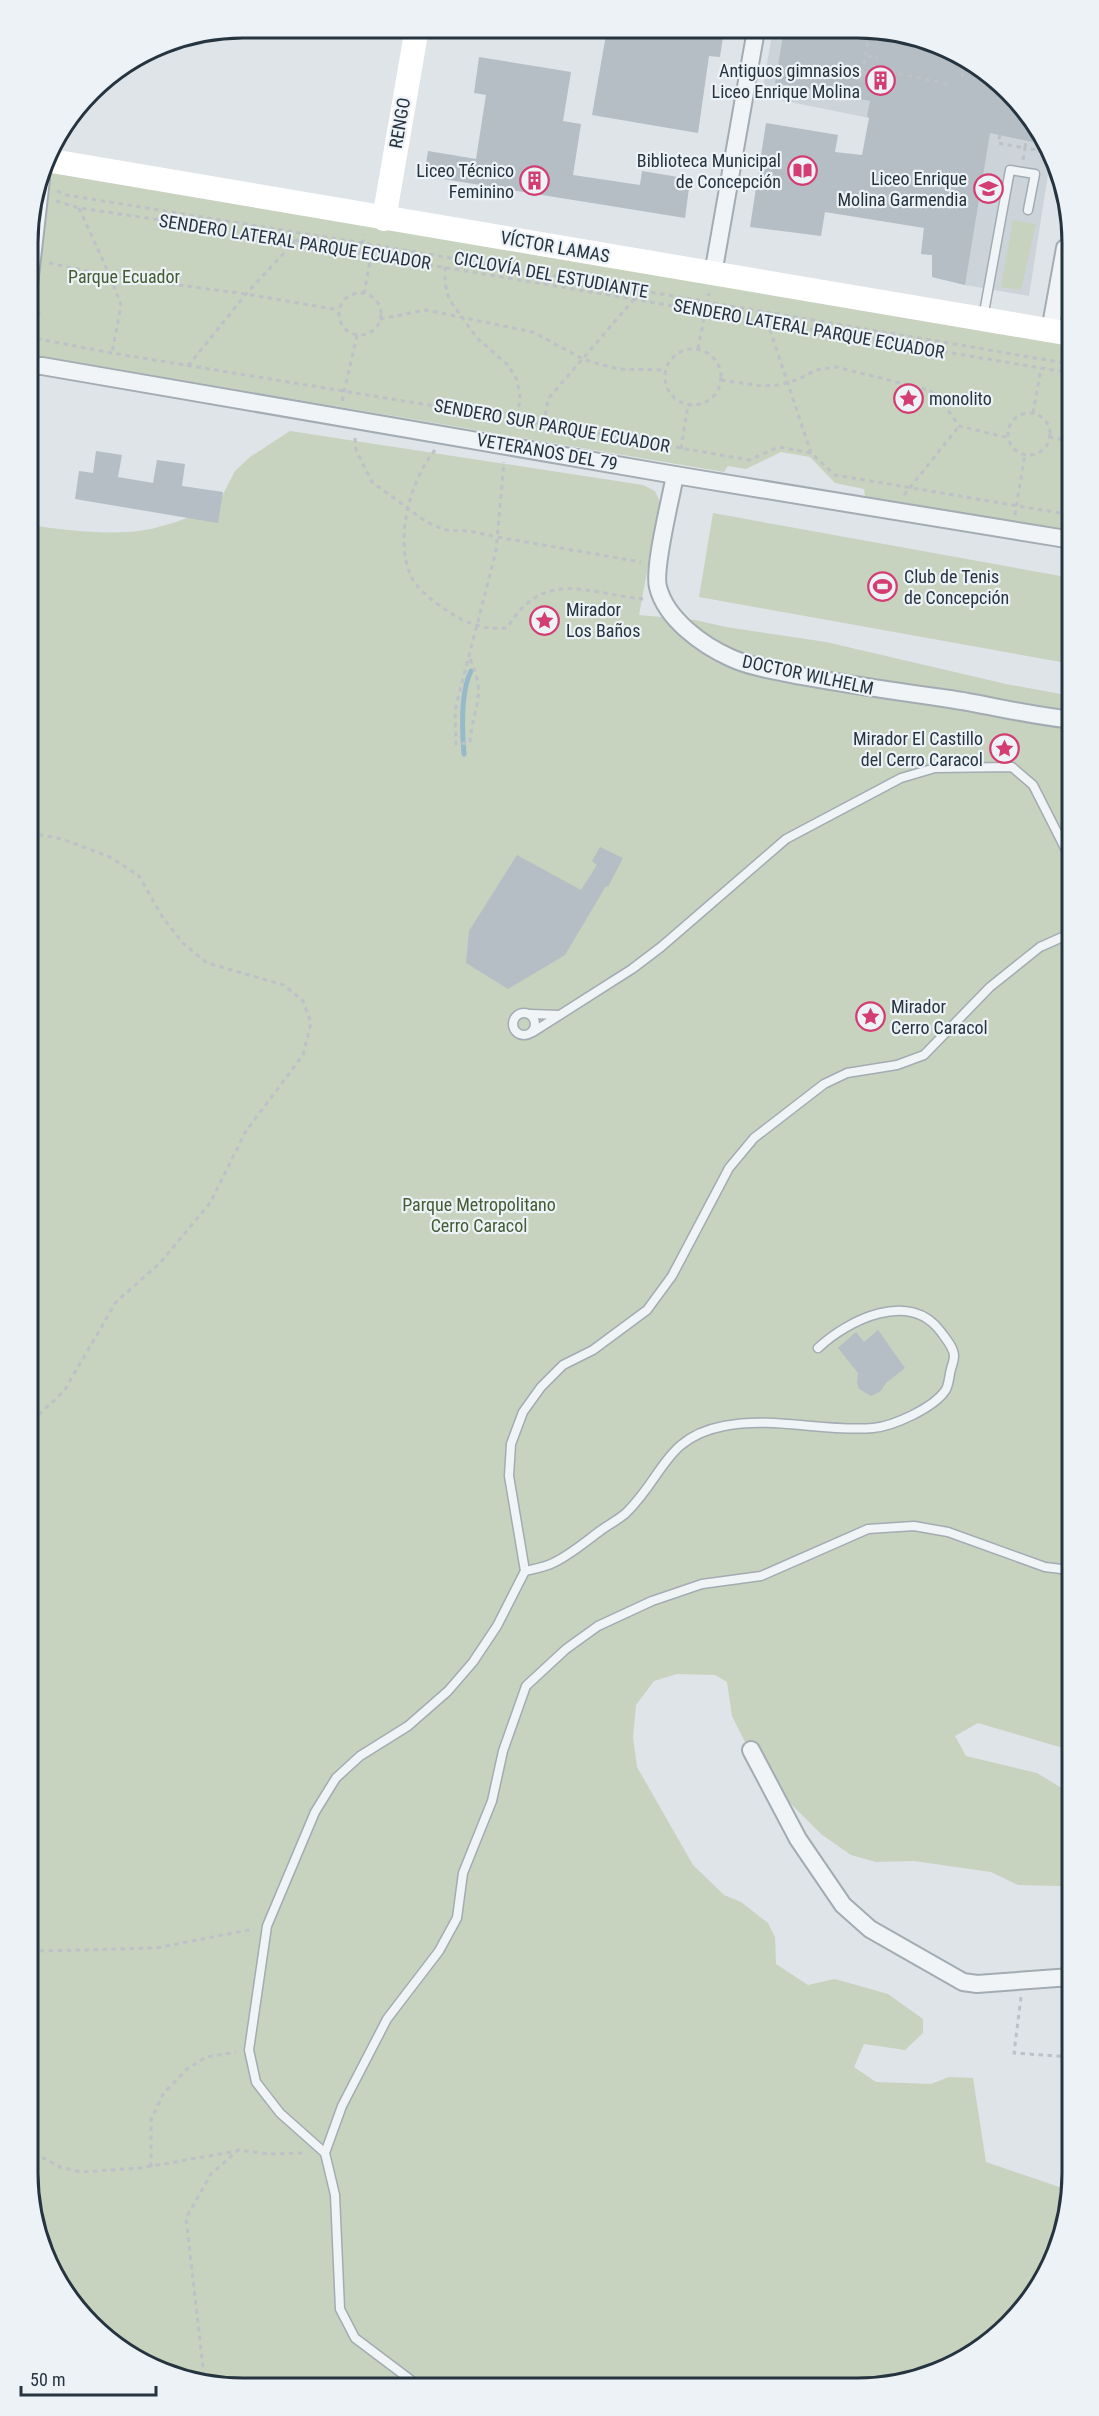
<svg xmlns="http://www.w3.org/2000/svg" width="1099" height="2416" font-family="'Roboto Condensed',sans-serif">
	<rect width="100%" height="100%" fill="#dee4e8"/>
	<path fill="#ccd4da" d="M773 30 898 31 999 81 1043 134 1051 155 1029 296 965 285 932 277 933 255 921 254 925 219 869 118 761 96Z"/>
	<g fill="#c7d2bf">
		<path d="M43 169 1065 344 1066 530 865 496 864 489 835 483 810 457 781 452 746 469 728 466 724 472 28 354 27 228Z"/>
		<path d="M1013 220 1036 224 1021 290 1001 287Z"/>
		<path d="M290 431 643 485 655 491 660 502 639 615 695 620 726 627 826 642 1006 684 1066 695 1070 1750 978 1723 955 1736 966 1756 1037 1773 1070 1793V1884L1059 1886 1018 1885 991 1872 914 1861 876 1862 851 1855 821 1834 780 1793 744 1740 732 1716 727 1682 715 1675 677 1674 654 1681 636 1705 633 1737 637 1767 693 1865 724 1895 741 1902 768 1923 775 1937 776 1964 808 1985 835 1979 888 1994 923 2019V2033L905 2050 864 2044 854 2067 876 2082 931 2084 949 2077 973 2078 986 2162 1071 2191 1056 2256 1027 2305 976 2353 913 2382 201 2385 100 2335 63 2293 34 2230 29 525C66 530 107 536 145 530 169 526 193 515 216 508L235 471 250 457Z"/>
		<path d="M713 513 1066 577V663L699 597Z"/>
	</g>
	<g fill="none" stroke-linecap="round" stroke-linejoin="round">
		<path stroke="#97baca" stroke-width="5" d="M464 754C462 730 460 693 471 671"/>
	</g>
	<g fill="#b5bec5">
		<path d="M607 29 724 30 720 57 709 56 698 133 592 115Z"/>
		<path d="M784 30 898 31 999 81 1043 134 1047 145 990 133 965 285 932 277V255L921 254 924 228 825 212 821 236 750 227 766 123 838 135 835 152 862 155 869 118 867 116 870 101 775 83Z"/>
		<path d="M479 57 571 72 563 121 581 124 573 175 640 185 642 171 678 177 677 186 689 188 685 218 424 176 428 151 476 159 486 95 474 93Z"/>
		<path d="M96 451 122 455 118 477 153 483 157 460 185 464 182 486 223 492 218 523 75 499 79 471 93 473Z"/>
		<path d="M600 847 623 858 608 887 606 886 565 955 508 989 466 963 469 931 517 855 581 890 597 865 592 861Z"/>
		<path d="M878 1330 905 1368 886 1383 881 1391 871 1396 859 1389 857 1383 858 1373 838 1348 856 1332 864 1342Z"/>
	</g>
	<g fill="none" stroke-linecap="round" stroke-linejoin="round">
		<defs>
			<g id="lane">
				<path d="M983 318 1010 170 1035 174 1028 210"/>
				<circle cx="524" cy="1024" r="11"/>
				<path d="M530 1014 559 1015"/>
				<path d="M533 1032 632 969 661 947 786 839 901 778 935 768 1012 767 1033 785 1067 852"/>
				<path d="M525 1571 509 1476 511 1444 523 1412 541 1387 563 1365 593 1350 647 1310 672 1276 729 1168 754 1138 824 1084 847 1073 897 1065 924 1055 990 987 1040 947 1067 935"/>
				<path d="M525 1571C534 1569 546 1567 555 1562 571 1554 585 1542 600 1531 608 1525 618 1520 626 1513 664 1476 665 1437 724 1426 773 1416 824 1432 873 1428 894 1426 933 1408 945 1391 949 1386 949 1376 951 1369 952 1366 954 1360 954 1356 954 1348 946 1339 941 1332 910 1289 848 1320 818 1348"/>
				<path d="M325 2153 342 2106 387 2019 439 1951 457 1918 463 1873 492 1801 503 1751 526 1686 566 1649 598 1626 652 1601 702 1584 761 1576 868 1529 914 1526 948 1532 1045 1567 1069 1570"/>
				<path d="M416 2384 355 2338 340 2309 335 2195 325 2153 280 2113 256 2082 249 2050 267 1926 315 1812 336 1778 360 1756 408 1726 448 1691 473 1662 497 1626 525 1571"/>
			</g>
			<g id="street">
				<path d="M713 274 756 30"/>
				<path d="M28 294 41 179"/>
				<path d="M1050 331 1065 248"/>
				<path d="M28 366H42L675 475 1066 539"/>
				<path d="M675 475C671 498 653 568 658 587 666 619 702 645 731 658 753 668 778 671 801 676 851 685 900 692 950 699 989 705 1027 715 1066 719"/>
				<path d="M751 1750 798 1839 843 1905 870 1929 963 1982 977 1984 1071 1977"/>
			</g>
		</defs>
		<use href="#lane" stroke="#a3acb2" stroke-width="11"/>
		<use href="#street" stroke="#a3acb2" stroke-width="20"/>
		<g stroke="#bcc2c7" stroke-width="3" stroke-dasharray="4.5 4.5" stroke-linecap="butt">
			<path d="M867 56 878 58"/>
			<path d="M890 72 948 84"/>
			<path d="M864 73 874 76"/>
			<path d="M962 77 964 63"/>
			<path d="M859 91 870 31"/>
			<path d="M1000 135 998 143 1025 148 1026 141"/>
			<path d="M1023 160 1025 148 1050 152"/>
			<path d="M57 191 66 195 363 243 1065 363"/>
			<path d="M56 201 79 208 296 240 371 255 1065 372"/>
			<path d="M79 208 110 276 246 294 339 310"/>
			<path d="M361 253 364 235"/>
			<path d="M49 263 110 276 121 305 112 353"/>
			<path d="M445 267V283L449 299 477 338 508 365 517 380 520 397 517 419"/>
			<circle cx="360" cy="314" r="21"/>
			<path d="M364 294 371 255"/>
			<path d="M380 319 426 310 533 332 583 359 599 364 619 369 665 370"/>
			<path d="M767 321 811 453"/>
			<path d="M28 337 112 353 544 424 749 460 779 447 811 453 835 475 1066 514"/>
			<circle cx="693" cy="377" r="28"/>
			<path d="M698 349 709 293"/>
			<path d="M38 350 34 340 40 307"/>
			<path d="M188 366 246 294 296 240"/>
			<path d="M721 380 762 386 778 385 797 380 816 370 836 367 929 390 941 400 959 426 1009 438"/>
			<path d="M342 401 357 335"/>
			<path d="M1033 413 1041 368"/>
			<circle cx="1029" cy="434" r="21"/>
			<path d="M544 424 548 399 634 299"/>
			<path d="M1049 437 1065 440"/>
			<path d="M355 438 356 450 372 482 425 521 444 530 469 531 497 537 641 562"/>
			<path d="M681 449 688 404"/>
			<path d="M435 450C410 480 395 537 410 574 416 589 433 601 446 610 464 623 484 630 507 628 544 568 585 593 643 599"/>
			<path d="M904 495 959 426"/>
			<path d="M1015 515 1025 454"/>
			<path d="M470 659C488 698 472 707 470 743L456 744 455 710 496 551 504 462"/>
			<path d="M30 833 62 839 110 857 139 876 163 918 183 943 207 963 284 985 303 1001 311 1023 303 1055 246 1131 210 1203 160 1263 116 1302 64 1391 32 1421"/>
			<path d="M33 1944 42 1951 156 1948 254 1929"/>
			<path d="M1021 1997 1014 2053 1071 2057"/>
			<path d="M34 2153 60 2167 81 2172 140 2168 237 2151"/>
			<path d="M151 2167V2120L163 2094 187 2069 206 2057 236 2052"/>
			<path d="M43 2248 49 2252 68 2299"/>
			<path d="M205 2385 186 2218 211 2174 238 2150 269 2154 305 2153"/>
		</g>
		<use href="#lane" stroke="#f1f4f6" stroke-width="8"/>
		<use href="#street" stroke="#f1f4f6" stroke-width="16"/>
		<g stroke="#fff" stroke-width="24">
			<path d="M46 160 1065 333"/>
			<path d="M384 219 417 28"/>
		</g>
	</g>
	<defs>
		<symbol id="building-ring" viewBox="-11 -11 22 22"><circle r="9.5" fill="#edf2f6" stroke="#d33d71" stroke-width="1.5"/><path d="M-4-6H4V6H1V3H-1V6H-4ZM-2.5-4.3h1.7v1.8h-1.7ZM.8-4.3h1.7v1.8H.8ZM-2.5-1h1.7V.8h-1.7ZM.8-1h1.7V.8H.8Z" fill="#d33d71"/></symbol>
		<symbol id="library-ring" viewBox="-11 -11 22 22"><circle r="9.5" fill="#edf2f6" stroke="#d33d71" stroke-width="1.5"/><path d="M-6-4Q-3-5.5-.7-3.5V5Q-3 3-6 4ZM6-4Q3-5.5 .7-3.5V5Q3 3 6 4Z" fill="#d33d71"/></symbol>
		<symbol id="school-ring" viewBox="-11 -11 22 22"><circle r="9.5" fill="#edf2f6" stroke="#d33d71" stroke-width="1.5"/><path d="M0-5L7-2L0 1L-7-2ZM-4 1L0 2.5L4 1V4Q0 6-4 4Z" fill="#d33d71"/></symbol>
		<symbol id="sight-ring" viewBox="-11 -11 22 22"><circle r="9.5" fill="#edf2f6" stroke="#d33d71" stroke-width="1.5"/><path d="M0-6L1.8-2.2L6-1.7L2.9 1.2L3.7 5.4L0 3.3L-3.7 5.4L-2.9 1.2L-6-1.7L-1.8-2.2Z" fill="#d33d71"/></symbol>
		<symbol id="stadium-ring" viewBox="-11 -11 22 22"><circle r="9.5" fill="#edf2f6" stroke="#d33d71" stroke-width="1.5"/><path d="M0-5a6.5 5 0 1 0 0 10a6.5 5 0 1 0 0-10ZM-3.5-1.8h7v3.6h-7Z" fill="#d33d71"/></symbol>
	</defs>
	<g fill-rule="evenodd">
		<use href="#building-ring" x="864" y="64" width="33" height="33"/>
		<use href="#library-ring" x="786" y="154" width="33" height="33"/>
		<use href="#building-ring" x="518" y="164" width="33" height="33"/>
		<use href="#school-ring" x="972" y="172" width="33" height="33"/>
		<use href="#sight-ring" x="892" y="382" width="33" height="33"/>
		<use href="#stadium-ring" x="866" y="570" width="33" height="33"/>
		<use href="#sight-ring" x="528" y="604" width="33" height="33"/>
		<use href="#sight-ring" x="988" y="732" width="33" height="33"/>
		<use href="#sight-ring" x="854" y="1000" width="33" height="33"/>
	</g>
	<g text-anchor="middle" stroke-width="4.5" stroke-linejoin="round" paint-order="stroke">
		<g font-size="18" fill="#263440" stroke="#edf2f6" text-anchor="end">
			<text x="860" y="77">Antiguos gimnasios<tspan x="860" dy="21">Liceo Enrique Molina</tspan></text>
			<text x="781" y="167">Biblioteca Municipal<tspan x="781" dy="21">de Concepción</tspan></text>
			<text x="514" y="177">Liceo Técnico<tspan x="514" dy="21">Feminino</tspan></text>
			<text x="967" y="185">Liceo Enrique<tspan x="967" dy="21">Molina Garmendia</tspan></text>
			<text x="929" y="405" text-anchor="start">monolito</text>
			<text x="904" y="583" text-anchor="start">Club de Tenis<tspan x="904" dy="21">de Concepción</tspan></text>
			<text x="566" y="616" text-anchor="start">Mirador<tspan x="566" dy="21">Los Baños</tspan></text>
			<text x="983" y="745">Mirador El Castillo<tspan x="983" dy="21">del Cerro Caracol</tspan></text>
			<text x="891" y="1013" text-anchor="start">Mirador<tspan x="891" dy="21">Cerro Caracol</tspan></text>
		</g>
		<g font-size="18" fill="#263440" stroke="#edf2f6">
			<text transform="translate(400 123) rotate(-80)" y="6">RENGO</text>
			<text transform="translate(295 242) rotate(9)" y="6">SENDERO LATERAL PARQUE ECUADOR</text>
			<text transform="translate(555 247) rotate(10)" y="6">VÍCTOR LAMAS</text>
			<text transform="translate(551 275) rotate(10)" y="6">CICLOVÍA DEL ESTUDIANTE</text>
			<text transform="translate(809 329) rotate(10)" y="6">SENDERO LATERAL PARQUE ECUADOR</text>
			<text transform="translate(552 426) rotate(10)" y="6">SENDERO SUR PARQUE ECUADOR</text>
			<text transform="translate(547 452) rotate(10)" y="6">VETERANOS DEL 79</text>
			<text transform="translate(808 675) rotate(12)" y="6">DOCTOR WILHELM</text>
		</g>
		<g font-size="18" fill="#435c33" stroke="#edf2f6">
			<text x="124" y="283">Parque Ecuador</text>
			<text x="479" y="1211">Parque Metropolitano<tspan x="479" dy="21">Cerro Caracol</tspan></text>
		</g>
	</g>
	<path d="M0 0H1099V2416H0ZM243 38H857A205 205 0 0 1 1062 243V2173A205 205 0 0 1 857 2378H243A205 205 0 0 1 38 2173V243A205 205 0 0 1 243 38Z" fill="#edf2f6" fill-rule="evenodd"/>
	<path fill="none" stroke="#263440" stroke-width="3" d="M243 38H857A205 205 0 0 1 1062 243V2173A205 205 0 0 1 857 2378H243A205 205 0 0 1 38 2173V243A205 205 0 0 1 243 38Z"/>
	<path d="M21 2386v9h135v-9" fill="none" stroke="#263440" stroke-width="3"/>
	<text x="30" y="2386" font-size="18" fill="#263440" stroke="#edf2f6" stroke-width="4.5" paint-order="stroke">50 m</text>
</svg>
